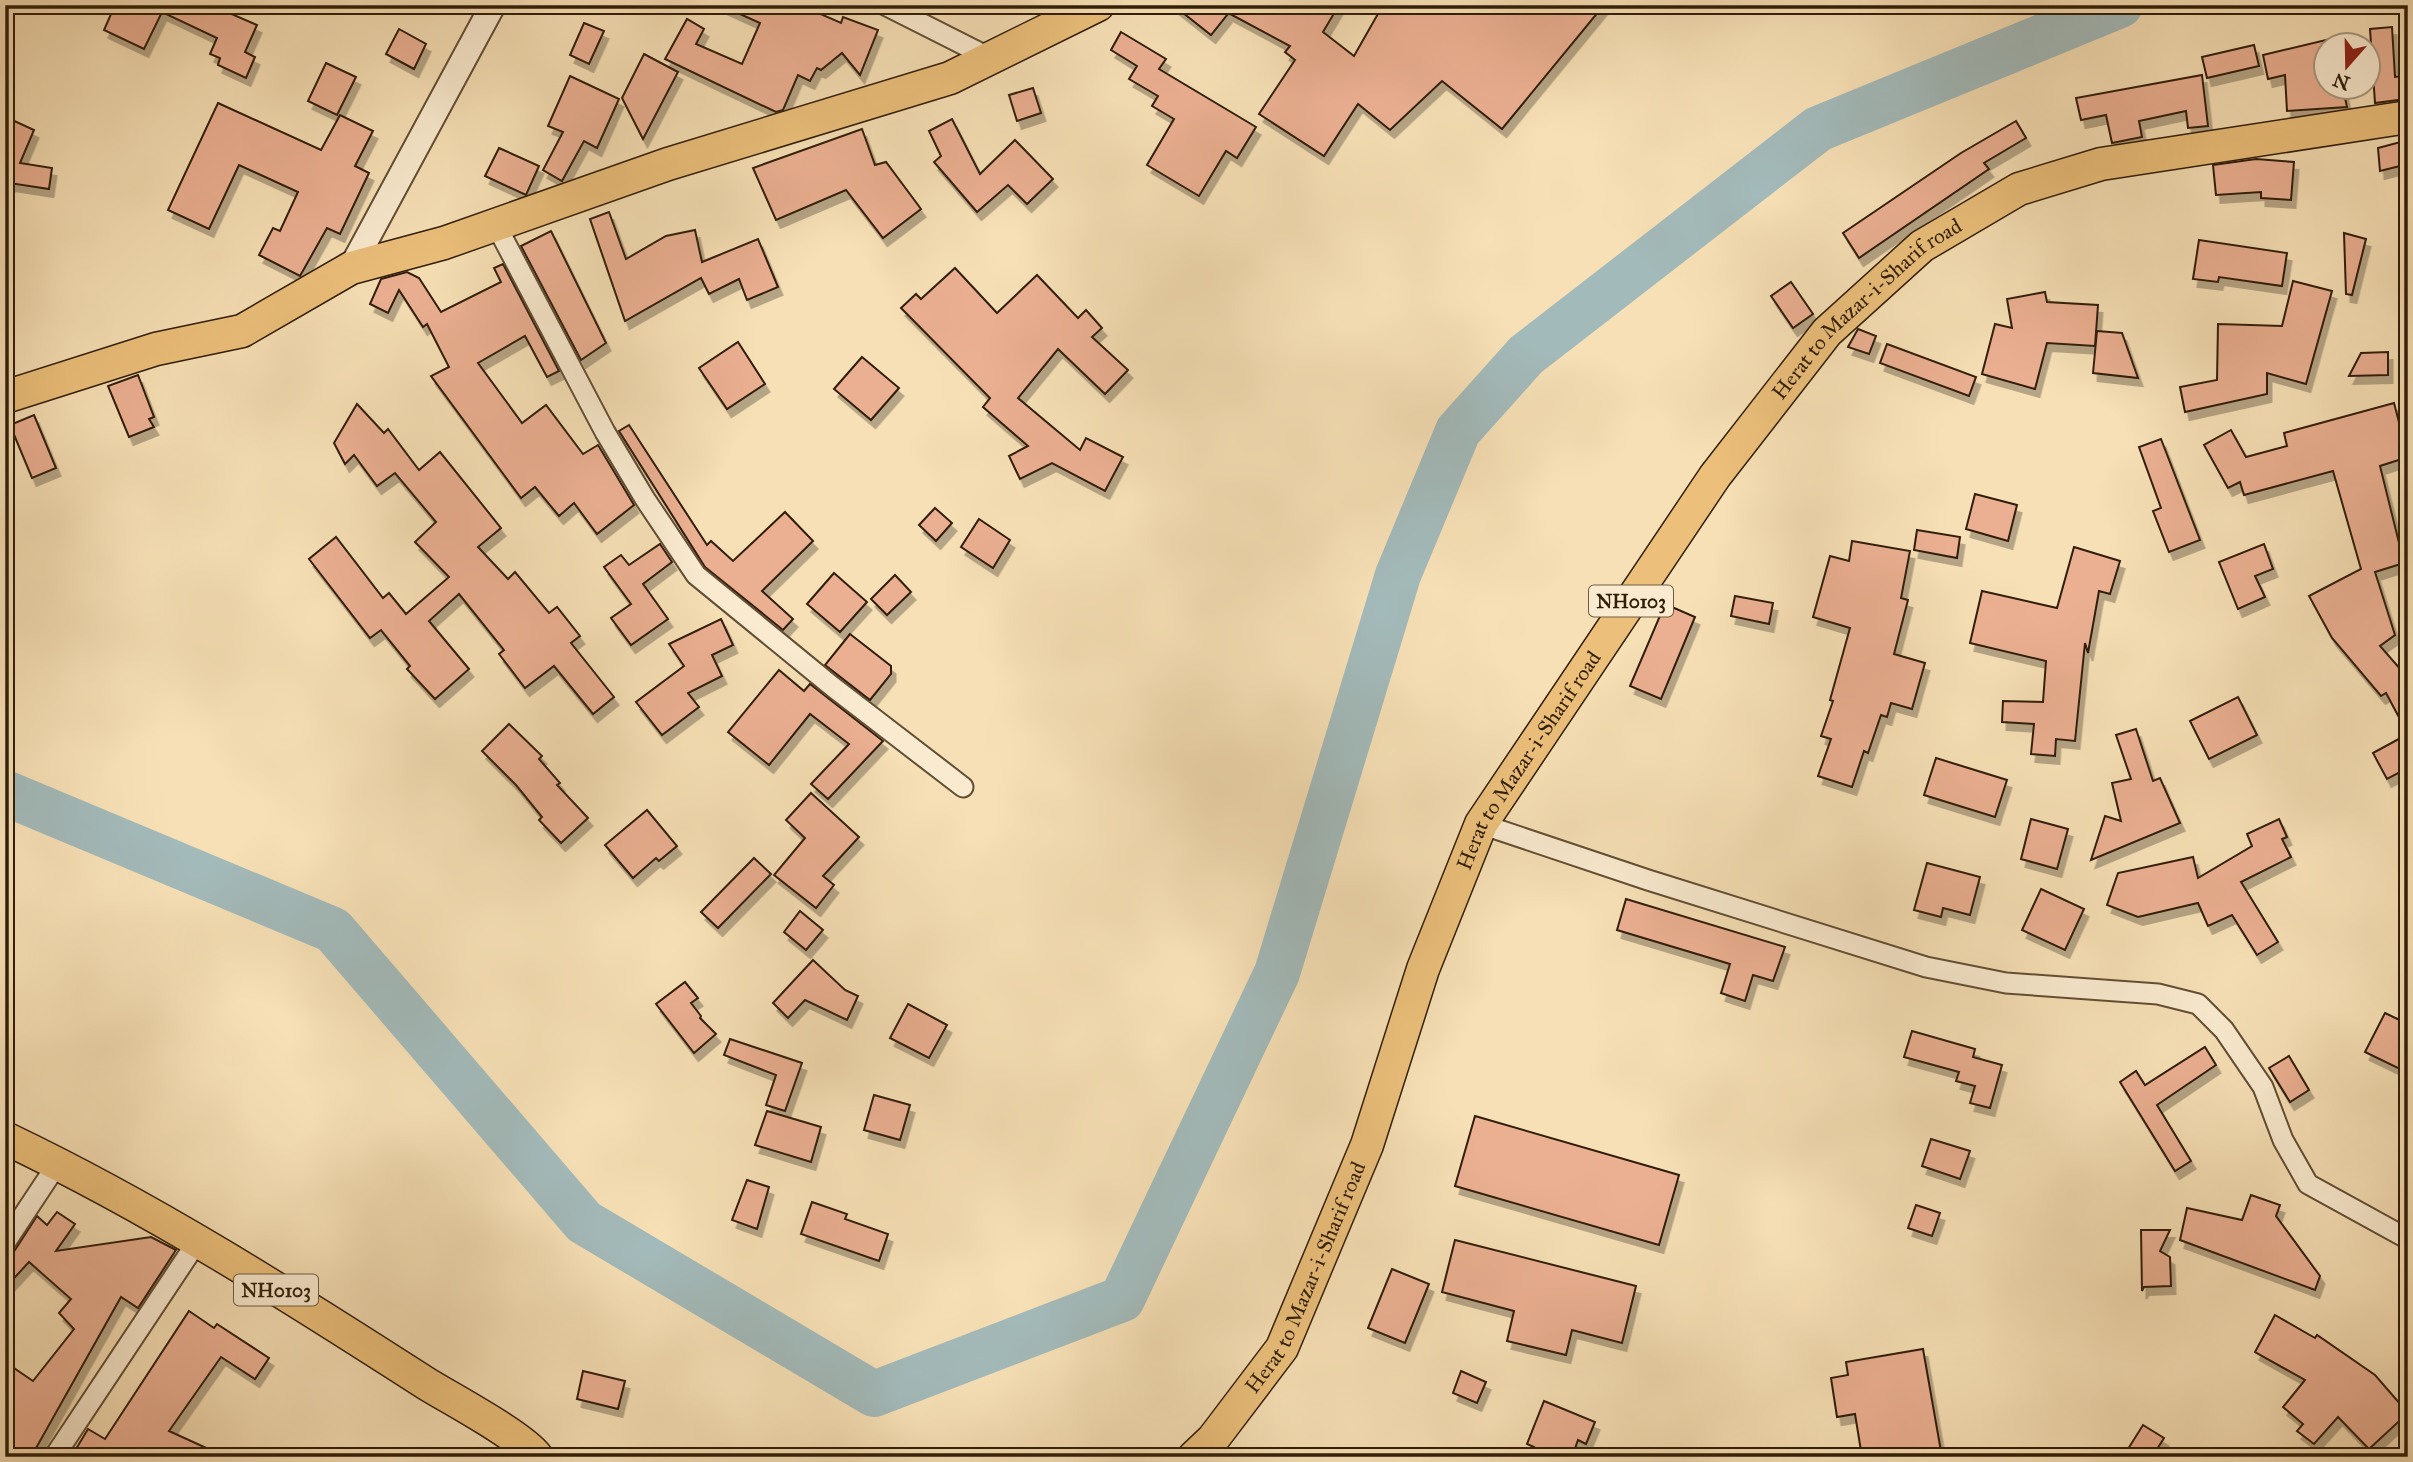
<svg xmlns="http://www.w3.org/2000/svg" width="2413" height="1462" font-family="'IM FELL Great Primer',serif">
	<defs>
		<filter id="shadow"><feDropShadow dx="4.5" dy="8" stdDeviation="0" flood-color="#0004"/></filter>
	</defs>
	<rect width="100%" height="100%" fill="#f7e0b6"/>
	<filter id="stains"><feTurbulence type="fractalNoise" baseFrequency=".00286" numOctaves="4"/><feColorMatrix values="0 0 0 0 .2 0 0 0 0 .09 0 0 0 0 .02 0 0 0 .5 -.17"/></filter>
	<radialGradient id="worn" r=".72"><stop offset=".6" stop-color="#630" stop-opacity="0"/><stop offset="1" stop-color="#630" stop-opacity=".3"/></radialGradient>
	<g fill="none" stroke-linecap="round" stroke-linejoin="round">
		<path stroke="#a3baba" stroke-width="46" d="M5 793 333 930 584 1222 874 1394 1122 1299 1277 973 1398 575 1458 431 1526 355 1818 129 2120 5"/>
	</g>
	<g fill="#ebb092" stroke="#301e09" stroke-width="2" filter="url(#shadow)">
		<path d="M115 5H211L257 25 245 52 255 57 246 78 218 65 220 58 210 54 217 38 162 12 144 49 104 30Z"/>
		<path d="M720 5H800L841 23 843 17 878 30 860 75 842 53 821 70 817 68 810 81 798 75 783 110 776 112 665 59 687 19 704 29 696 44 742 64 760 23Z"/>
		<path d="M1173 5H1339L1323 32 1354 56 1383 5H1604L1502 129 1442 81 1390 130 1358 104 1324 156 1259 114 1295 60 1285 52 1290 46 1219 8 1227 15 1211 35Z"/>
		<path d="M584 23 604 31 589 64 570 55Z"/>
		<path d="M2392 27 2395 77 2403 76 2406 99 2375 103 2370 29Z"/>
		<path d="M399 29 426 44 414 69 386 54Z"/>
		<path d="M1121 32 1166 59 1159 69 1256 127 1237 158 1226 151 1199 196 1147 165 1174 119 1152 106 1158 96 1129 79 1137 66 1111 50Z"/>
		<path d="M2326 40V88H2343L2347 107 2287 111 2285 75 2268 79 2263 55Z"/>
		<path d="M2254 45 2259 66 2207 78 2202 57Z"/>
		<path d="M644 54 678 72 643 139 622 98Z"/>
		<path d="M326 63 356 77 337 115 308 101Z"/>
		<path d="M2202 75 2208 126 2188 128 2186 111 2139 121 2142 137 2112 143 2106 115 2081 120 2076 98Z"/>
		<path d="M570 76 619 99 597 148 584 141 562 181 543 170 563 132 548 126Z"/>
		<path d="M1033 88 1041 113 1017 121 1009 95Z"/>
		<path d="M218 103 321 150 340 115 373 131 355 166 369 173 340 234 327 228 300 276 259 255 273 228 280 231 298 192 239 165 209 229 168 210Z"/>
		<path d="M10 119 34 130 20 163 52 168 49 189 10 183 5 195V130Z"/>
		<path d="M952 119 980 174 1015 140 1053 179 1027 204 1008 185 977 212 934 162 941 156 929 131Z"/>
		<path d="M2016 121 2026 138 1984 163 1989 169 1859 258 1843 233 1961 153Z"/>
		<path d="M862 129 875 165 886 162 921 209 883 238 846 190 776 220 753 168Z"/>
		<path d="M2408 140V164L2380 171 2378 148Z"/>
		<path d="M499 148 539 166 526 195 485 176Z"/>
		<path d="M2256 159 2294 162 2291 200 2261 198V192L2216 195 2213 165Z"/>
		<path d="M609 212 626 259 666 236 695 230 702 262 758 239 778 287 747 300 739 279 709 294 701 278 625 321 590 219Z"/>
		<path d="M551 231 606 343 581 360 521 246Z"/>
		<path d="M2344 233 2366 239 2352 295 2346 294Z"/>
		<path d="M2199 240 2287 253 2282 286 2219 277 2218 282 2193 279Z"/>
		<path d="M503 264 559 371 547 377 525 336 478 363 522 423 546 405 583 454 598 445 634 505 597 534 574 503 559 516 535 487 521 498 431 376 449 367 427 324 423 327 399 290 388 313 370 304 381 279 407 272 419 278 441 312 501 282 494 268Z"/>
		<path d="M955 268 997 313 1037 275 1078 318 1086 310 1102 328 1092 337 1128 370 1105 394 1058 349 1018 398 1080 450 1086 438 1123 457 1105 491 1052 463 1020 479 1009 456 1028 446 983 407 990 398 901 308 916 294 921 299Z"/>
		<path d="M2293 281 2332 291 2306 384 2267 373V394L2185 412 2180 387 2217 380 2218 324 2282 326Z"/>
		<path d="M1791 282 1813 314 1793 328 1771 296Z"/>
		<path d="M2045 292 2047 302 2098 305 2095 346 2047 343 2035 389 1982 374 1995 324 2012 328 2007 299Z"/>
		<path d="M1858 329 1876 336 1869 354 1848 347Z"/>
		<path d="M2097 331 2122 333 2138 378 2093 373Z"/>
		<path d="M738 342 765 384 727 409 699 368Z"/>
		<path d="M1887 344 1976 377 1969 396 1880 363Z"/>
		<path d="M2388 352V375L2349 376 2361 353Z"/>
		<path d="M862 357 899 388 871 420 834 389Z"/>
		<path d="M138 375 154 417 149 419 154 427 129 437 108 386Z"/>
		<path d="M2394 403 2408 457 2380 466 2404 563 2375 572 2395 635 2380 646 2408 678V768L2387 779 2373 753 2408 734 2386 693 2381 696 2332 638 2309 596 2361 569 2333 471 2244 495 2240 482 2228 488 2204 445 2231 430 2246 457 2287 446 2284 433Z"/>
		<path d="M357 404 384 433 388 429 419 470 440 452 501 528 478 547 508 579 515 572 549 613 557 607 580 636 571 643 614 697 593 714 554 666 525 688 499 654 504 650 459 594 429 621 469 669 435 699 407 669 410 666 381 630 370 638 309 559 336 537 383 598 389 593 406 614 449 577 415 542 436 522 395 473 377 486 354 455 345 464 334 443Z"/>
		<path d="M34 415 56 468 32 478 10 425Z"/>
		<path d="M629 425 707 545 711 541 733 561 785 512 813 541 762 591 793 619 783 630 705 567 619 431Z"/>
		<path d="M2161 439 2200 540 2169 552 2153 511 2161 508 2139 447Z"/>
		<path d="M1975 494 2017 505 2008 541 1966 529Z"/>
		<path d="M935 508 952 523 936 541 919 525Z"/>
		<path d="M979 519 1010 540 993 568 961 547Z"/>
		<path d="M1917 530 1960 537 1957 558 1914 550Z"/>
		<path d="M1852 541 1910 551 1901 598 1908 600 1894 654 1925 663 1912 709 1891 703 1887 717 1881 715 1868 753 1864 751 1852 787 1818 776 1831 739 1821 736 1833 701 1830 700 1850 628 1813 617 1830 556 1849 561Z"/>
		<path d="M660 544 672 562 643 584 668 619 631 645 611 618 631 604 604 567 621 555 629 565Z"/>
		<path d="M2264 544 2273 569 2255 576 2265 597 2238 609 2219 562Z"/>
		<path d="M2074 547 2120 561 2110 594 2099 591 2088 653 2085 643 2075 741 2056 739 2055 756 2031 754 2034 724 2002 722 2003 701 2043 702 2046 661 1970 643 1982 591 2057 608Z"/>
		<path d="M834 573 867 602 840 632 807 604Z"/>
		<path d="M895 575 911 592 887 615 871 599Z"/>
		<path d="M1735 596 1773 603 1769 624 1731 616Z"/>
		<path d="M1665 604 1695 617 1661 699 1630 686Z"/>
		<path d="M721 619 733 645 712 655 722 676 688 693 699 707 662 735 636 702 684 666 669 644Z"/>
		<path d="M850 634 891 666V674L870 700 825 665Z"/>
		<path d="M779 670 804 691 810 684 883 741 828 799 811 784 849 744 810 714 769 765 728 732Z"/>
		<path d="M2238 697 2257 735 2209 759 2190 721Z"/>
		<path d="M509 724 542 756 539 759 560 783 557 785 588 818 561 843 539 820 542 817 516 785 482 751Z"/>
		<path d="M2136 729 2153 781 2160 778 2180 823 2091 860 2105 816 2121 821 2112 783 2131 779 2116 735Z"/>
		<path d="M1936 758 2007 780 1995 817 1924 795Z"/>
		<path d="M811 793 859 837 823 876 834 885 816 908 774 875 805 838 786 820Z"/>
		<path d="M647 810 677 846 659 861 656 858 633 878 605 845Z"/>
		<path d="M2031 819 2068 829 2057 869 2021 859Z"/>
		<path d="M2279 819 2287 837 2282 839 2291 857 2241 882 2278 942 2257 955 2232 915 2208 926 2198 903 2138 917 2107 905 2118 873 2193 857 2198 878 2252 846 2247 834Z"/>
		<path d="M754 858 771 874 718 928 701 912Z"/>
		<path d="M1927 863 1980 877 1970 915 1943 908 1941 917 1914 910Z"/>
		<path d="M2041 889 2084 909 2065 950 2022 930Z"/>
		<path d="M1626 899 1785 947 1773 981 1753 975 1745 1001 1721 993 1730 964 1617 930Z"/>
		<path d="M800 911 823 930 806 950 784 932Z"/>
		<path d="M813 960 845 990 858 996 847 1020 805 1000 788 1018 773 1003Z"/>
		<path d="M685 982 698 998 691 1003 701 1016 700 1018 716 1034 694 1053 656 1004Z"/>
		<path d="M908 1004 947 1025 929 1058 890 1038Z"/>
		<path d="M2385 1013 2408 1024V1054L2400 1069 2365 1052Z"/>
		<path d="M1912 1031 1975 1049 1973 1057 2002 1065 1990 1108 1970 1103 1975 1086 1956 1081 1959 1072 1904 1057Z"/>
		<path d="M730 1039 802 1063 785 1111 766 1105 776 1075 724 1055Z"/>
		<path d="M2205 1047 2216 1065 2157 1105 2191 1161 2175 1171 2120 1082 2136 1071 2145 1085Z"/>
		<path d="M2289 1056 2309 1090 2290 1102 2269 1068Z"/>
		<path d="M874 1095 910 1105 900 1140 864 1130Z"/>
		<path d="M767 1111 821 1127 811 1162 755 1145Z"/>
		<path d="M1475 1116 1679 1175 1659 1245 1455 1186Z"/>
		<path d="M1931 1139 1970 1151 1960 1179 1922 1166Z"/>
		<path d="M747 1180 769 1187 757 1229 732 1220Z"/>
		<path d="M2251 1195 2280 1205 2276 1216 2320 1276 2315 1290 2180 1240 2187 1208 2242 1220Z"/>
		<path d="M812 1202 847 1214 845 1219 888 1234 879 1261 801 1234Z"/>
		<path d="M1916 1205 1940 1213 1932 1236 1908 1228Z"/>
		<path d="M57 1212 75 1224 56 1251 151 1237 176 1250 138 1308 121 1297 31 1457H5V1362L33 1381 74 1329 59 1313 71 1299 29 1262 5 1288V1255L15 1250 37 1216 47 1225Z"/>
		<path d="M2141 1230H2170L2160 1251 2170 1257 2171 1286 2144 1287 2142 1291Z"/>
		<path d="M1455 1240 1636 1286 1622 1343 1572 1330 1566 1355 1507 1341 1514 1311 1442 1292Z"/>
		<path d="M1392 1269 1429 1284 1405 1343 1368 1328Z"/>
		<path d="M189 1311 214 1328 217 1324 269 1358 255 1379 221 1357 169 1431 226 1457H90L76 1449 88 1429 105 1439Z"/>
		<path d="M2275 1315 2315 1338 2317 1335 2375 1375 2408 1413 2369 1449 2338 1417 2314 1444 2297 1431 2303 1424 2283 1407 2305 1380 2255 1352Z"/>
		<path d="M1923 1349 1942 1457H1862L1855 1414 1837 1417 1831 1378 1848 1375 1846 1362Z"/>
		<path d="M583 1371 625 1381 618 1409 577 1399Z"/>
		<path d="M1461 1371 1486 1382 1477 1403 1453 1393Z"/>
		<path d="M1544 1401 1595 1422 1586 1444 1578 1440 1572 1457H1530L1534 1447 1527 1444Z"/>
		<path d="M2143 1425 2164 1438 2152 1457H2123Z"/>
	</g>
	<g fill="none" stroke-linecap="round" stroke-linejoin="round">
		<defs>
			<g id="minor">
				<path d="M885 5 992 59"/>
				<path d="M496 225 605 432 645 499 696 575 833 687 963 787"/>
				<path d="M1481 824 1648 880 1926 967 2006 983 2158 994 2198 1004 2224 1030 2263 1087 2283 1140 2308 1184 2408 1239"/>
				<path d="M5 1243 58 1163"/>
				<path d="M54 1457 197 1242"/>
			</g>
			<path id="tertiary" d="M351 268 493 5"/>
			<path id="primary" d="M5 397 156 349 242 331 351 268 444 243 668 164 950 78 1098 5"/>
			<g id="trunk">
				<path d="M5 1138C152 1208 290 1296 427 1384 453 1400 521 1436 537 1457"/>
				<path id="s1" d="M1194 1457 1213 1439 1282 1348 1367 1145 1423 969 1481 824 1715 476 1827 332 1922 246 2019 189 2101 164 2408 117"/>
			</g>
		</defs>
		<use href="#minor" stroke="#624e34" stroke-width="23"/>
		<use href="#tertiary" stroke="#624e34" stroke-width="28"/>
		<use href="#primary" stroke="#301e09" stroke-width="35"/>
		<use href="#trunk" stroke="#301e09" stroke-width="35"/>
		<use href="#minor" stroke="#faebd0" stroke-width="19"/>
		<use href="#tertiary" stroke="#faebd0" stroke-width="24"/>
		<use href="#primary" stroke="#ecc07b" stroke-width="32"/>
		<use href="#trunk" stroke="#ecc07b" stroke-width="32"/>
	</g>
	<g text-anchor="middle" stroke-width="6" stroke-linejoin="round" paint-order="stroke">
		<g fill="#faebd0" stroke="#6d5c45" stroke-width="2">
			<rect x="1589" y="585.5" width="84" height="31" rx="5"/>
			<rect x="234" y="1274.5" width="84" height="31" rx="5"/>
		</g>
		<g font-size="19" font-weight="bold" fill="#301e09">
			<text x="1631" y="608">NH0103</text>
			<text x="276" y="1297">NH0103</text>
		</g>
		<g font-size="21" fill="#301e09" stroke="#faebd0">
			<text dy="7" stroke="none"><textPath href="#s1" startOffset="1348">Herat to Mazar-i-Sharif road</textPath></text>
			<text dy="7" stroke="none"><textPath href="#s1" startOffset="780">Herat to Mazar-i-Sharif road</textPath></text>
			<text dy="7" stroke="none"><textPath href="#s1" startOffset="214">Herat to Mazar-i-Sharif road</textPath></text>
		</g>
	</g>
	<rect width="2413" height="1462" fill="none" stroke="#f7e0b6" stroke-width="28"/>
	<rect x="7" y="7" width="2399" height="1448" fill="none" stroke="#301e09" stroke-width="3.5"/>
	<rect x="14" y="14" width="2385" height="1434" fill="none" stroke="#301e09" stroke-width="2"/>
	<g transform="translate(2347 66) rotate(200)"><circle r="33" fill="#faebd0" stroke="#a99980" stroke-width="2"/>
	<path d="M0-5L12 26L0 18L-12 26Z" fill="#8f2418"/>
	<text y="-10" font-size="19" font-weight="bold" text-anchor="middle" fill="#301e09">N</text>
	</g>
	<rect width="100%" height="100%" filter="url(#stains)"/>
	<rect width="100%" height="100%" fill="url(#worn)"/>
</svg>
